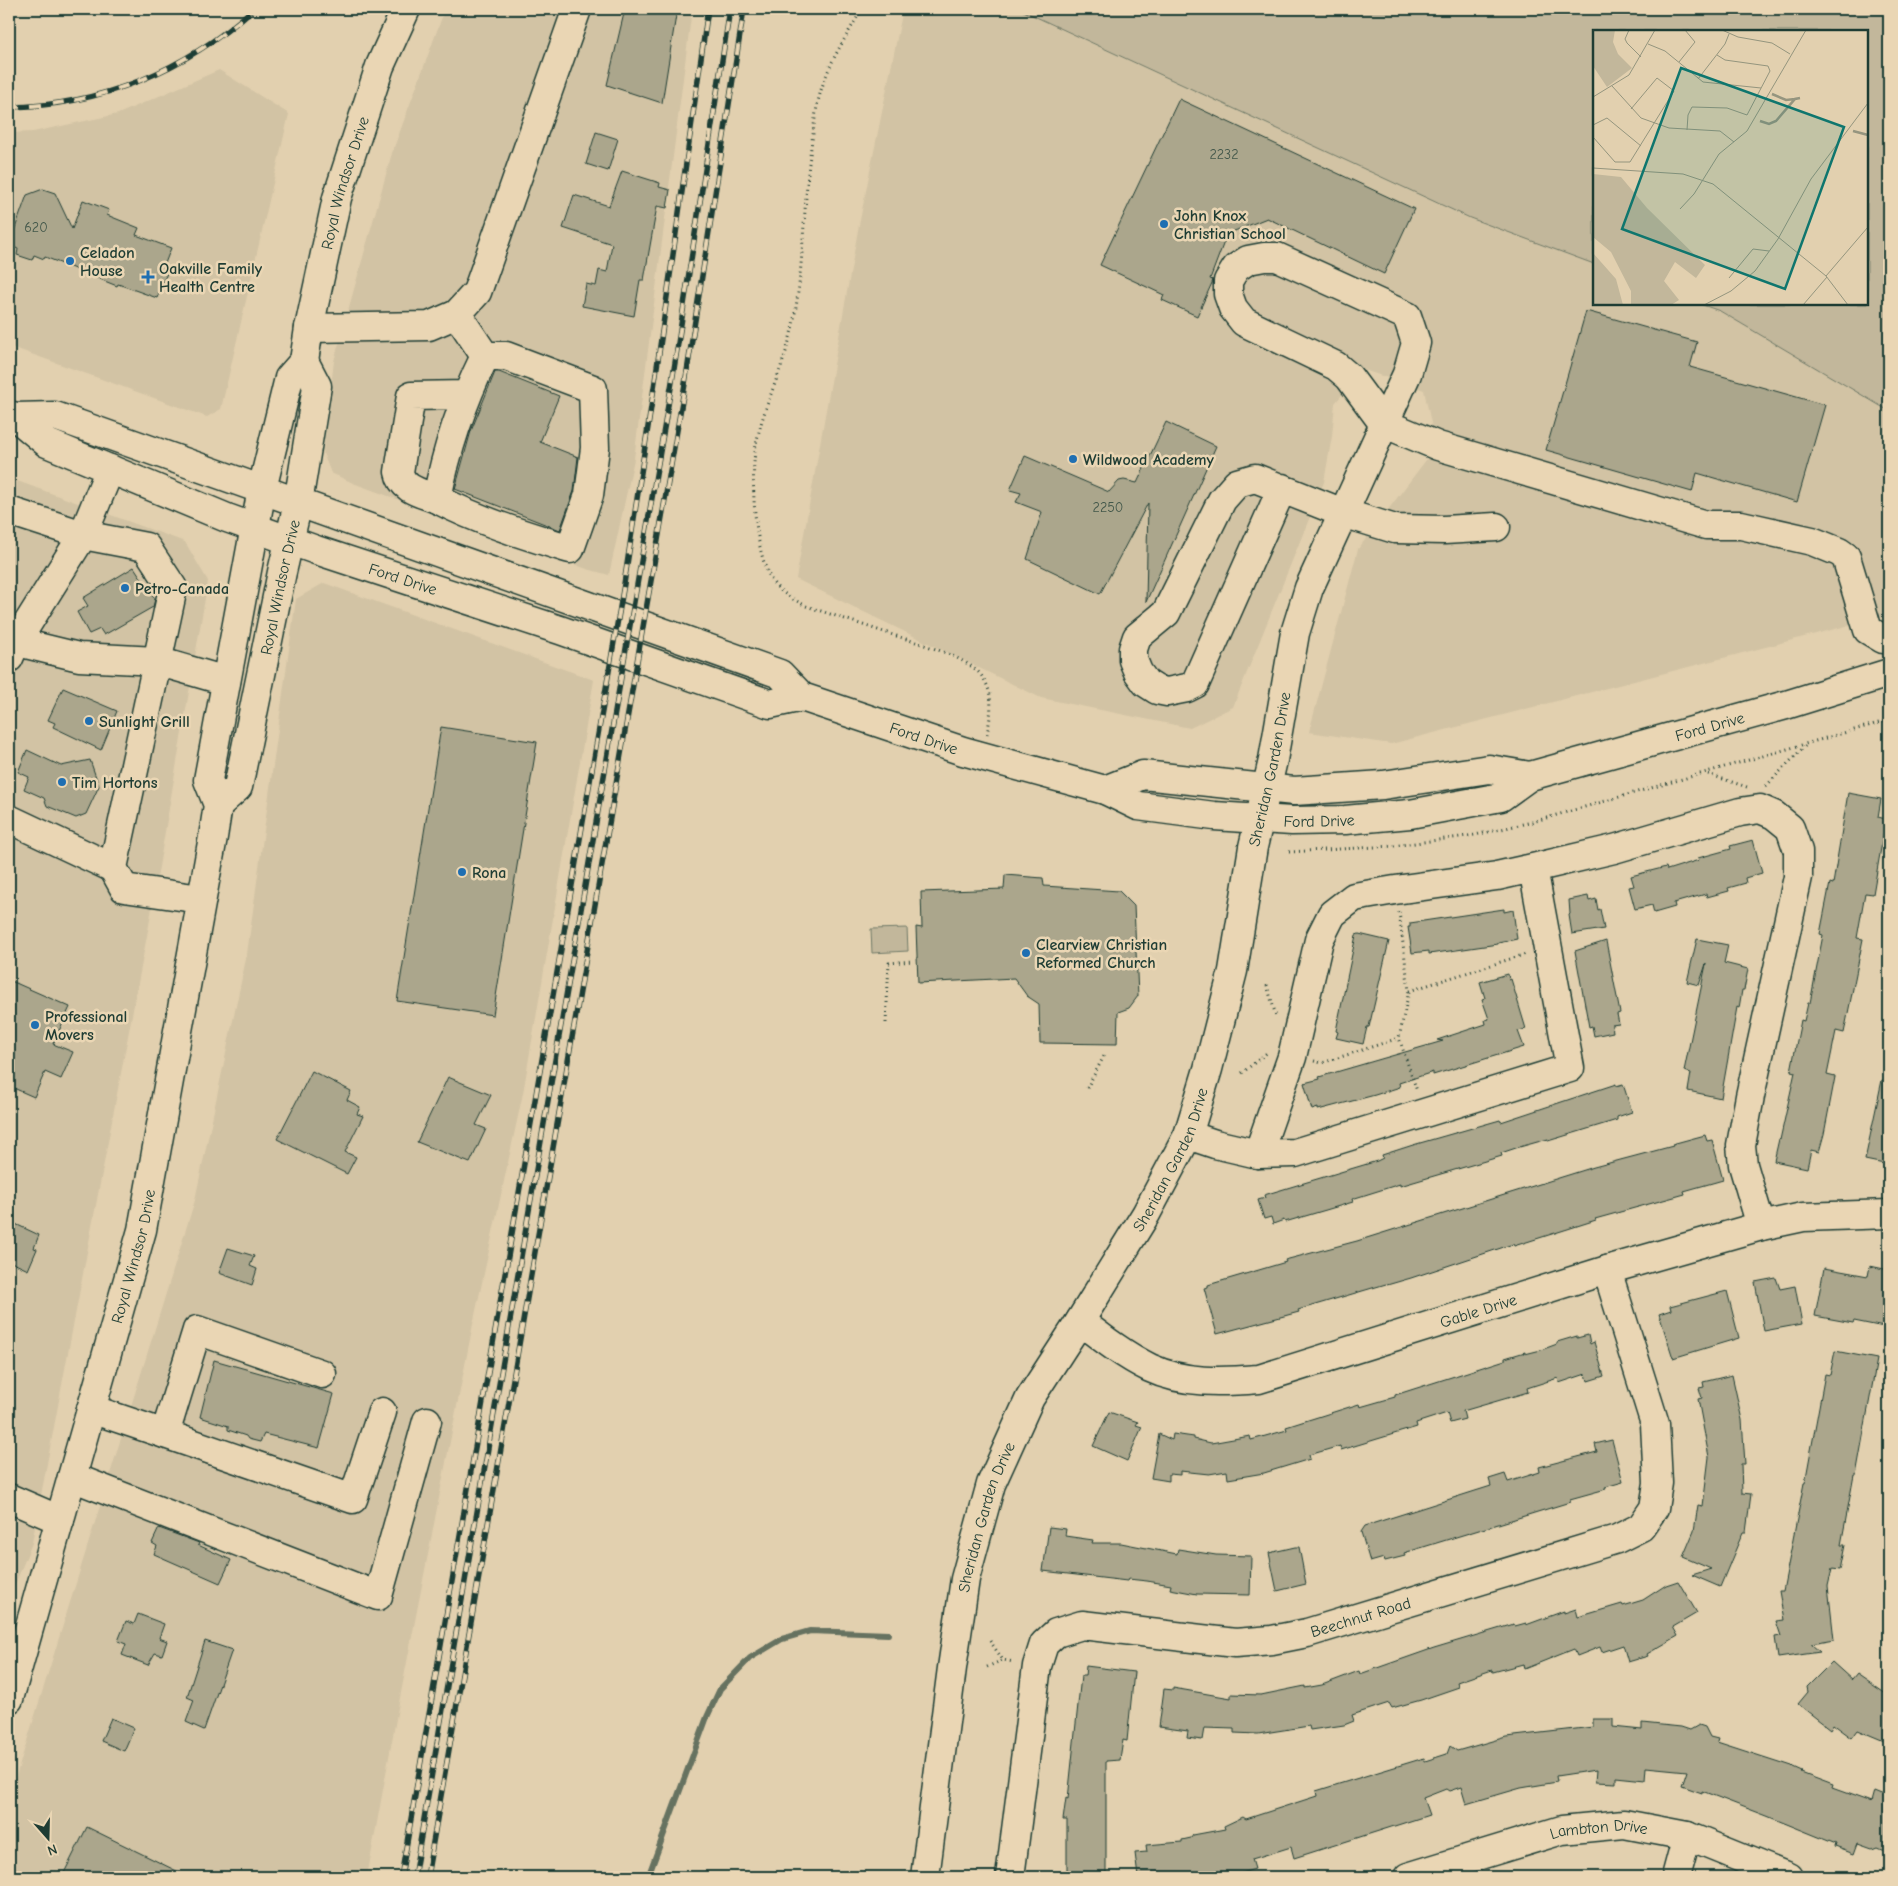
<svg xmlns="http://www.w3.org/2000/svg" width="1898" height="1886" font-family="'Comic Neue',sans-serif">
	<rect width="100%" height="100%" fill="#e2d0af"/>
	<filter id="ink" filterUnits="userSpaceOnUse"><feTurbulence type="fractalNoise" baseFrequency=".02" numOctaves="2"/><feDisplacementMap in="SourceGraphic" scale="10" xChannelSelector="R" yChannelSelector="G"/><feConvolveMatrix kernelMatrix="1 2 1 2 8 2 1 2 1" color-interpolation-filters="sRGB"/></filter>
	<g filter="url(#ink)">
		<g fill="#d2c3a4">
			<path d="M445 9H692L634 459 609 575 587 569 353 483 331 473 323 453 334 361 392 153Z"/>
			<path d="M903 9H1019L1470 218 1594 264V304H1700L1720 311 1889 409V615L1391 744 1309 732 1358 549 1436 447 1424 390 1364 370 1335 403 1332 436 1324 482 1233 707 1190 728 1041 698 796 579 858 230Z"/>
			<path d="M219 70 289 114 221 409 207 417 9 346V133L33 132 118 114Z"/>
			<path d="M9 478 185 542 208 581 149 925 32 1543 9 1599Z"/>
			<path d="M324 583 594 680 523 1093 472 1329 398 1708 367 1877H9V1799L195 1200 247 954 296 599Z"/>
		</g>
		<g fill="#c2b79b" stroke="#707a68">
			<path d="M1019 9H1889V411L1720 311 1700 304H1867V31H1594V264L1470 218Z"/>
			<path d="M907 928 908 951 872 953 871 929Z"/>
		</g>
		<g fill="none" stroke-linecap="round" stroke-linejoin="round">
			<path stroke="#667261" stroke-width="6" d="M648 1877 707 1717 720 1689 750 1658 782 1639 810 1631 888 1634"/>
		</g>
		<g fill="#aba68c" stroke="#1f3d34">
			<path d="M625 9H677L662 103 607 85Z"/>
			<path d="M1179 99 1414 209 1384 274 1267 218 1227 234 1210 279 1213 280 1212 283 1197 316 1162 300 1164 295 1100 265Z"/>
			<path d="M596 132 618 139 608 171 586 164Z"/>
			<path d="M622 171 660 183 659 187 670 190 667 208 657 206 644 280H640L634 316 582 306 586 284 596 286 599 270 607 272 612 244 563 228 574 195 609 206Z"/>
			<path d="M43 189 55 193 72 229 83 200 109 210 107 215 139 228 136 235 171 248 164 266 169 268 157 298 118 284 117 286 45 257 44 259 34 255 32 260 17 255 18 249 9 245 27 195Z"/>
			<path d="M1586 311 1697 342 1690 367 1825 405 1797 502 1697 473 1692 492 1546 450Z"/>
			<path d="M495 372H499L559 396 540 442 578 457 574 491 560 530 455 489 471 431Z"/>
			<path d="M1166 422 1216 446 1146 602 1148 503 1100 594 1027 559 1042 512 1016 502 1021 493 1010 490 1025 456 1109 492 1119 481 1124 480 1137 483Z"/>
			<path d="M134 567 155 599 153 607 104 635 100 629 89 634 77 612 88 606 83 598Z"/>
			<path d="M63 688 117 711 101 750 53 727 55 723 48 720Z"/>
			<path d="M441 727 537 742 493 1015 397 1001Z"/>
			<path d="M27 750 61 766 90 760 99 786 86 814 76 818 47 806 44 798 24 789 29 777 18 772Z"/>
			<path d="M1848 793 1881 799 1878 817 1886 819 1873 894 1865 893 1857 938 1863 939 1844 1033 1836 1031 1827 1075 1835 1077 1824 1134 1819 1152 1811 1150 1807 1168 1774 1161 1779 1139 1780 1140 1795 1072 1791 1071 1801 1020 1804 1021 1808 1003H1810L1823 935 1820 934 1830 883 1833 884Z"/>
			<path d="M1753 840 1762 873 1745 878 1746 883 1728 888 1729 891 1707 897 1706 894 1674 903 1675 907 1654 913 1652 905 1635 909 1629 887 1634 886 1631 876 1666 867 1667 870 1699 860 1698 858 1731 849 1730 846Z"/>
			<path d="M1005 875 1043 878 1044 886 1119 891 1134 906 1138 996 1129 1008 1118 1012 1117 1044 1040 1043 1039 1004 1027 996 1014 978 918 983 916 927 922 928 921 892 1004 889Z"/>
			<path d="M1588 896 1589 901 1596 899 1598 910 1600 909 1604 929 1572 934 1569 915 1570 914 1569 900Z"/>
			<path d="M1504 909V912L1513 910 1517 939 1498 943V944L1429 954V951L1412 953 1408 927H1410V923Z"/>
			<path d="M1359 934 1389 941 1369 1027H1367L1363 1044 1336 1038 1338 1032 1336 1031 1356 935Z"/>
			<path d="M1697 939 1728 945 1724 963 1748 969 1744 990H1742L1739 1008 1737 1007 1721 1098 1688 1091 1691 1073 1684 1071 1706 964 1699 985 1687 982Z"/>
			<path d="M1606 941 1620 1013 1617 1014 1619 1024 1612 1025 1613 1032 1594 1036 1592 1026 1589 1027 1575 951Z"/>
			<path d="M1508 974 1509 980 1511 979 1526 1029 1518 1031 1524 1047 1433 1075V1072L1399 1083 1400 1087 1375 1095 1318 1110V1108L1312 1110 1304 1083 1320 1079 1319 1077 1443 1041 1437 1040 1486 1024 1485 1020 1489 1019 1482 999 1485 998 1480 982Z"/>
			<path d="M9 980 70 1007 53 1044 73 1052 61 1079 45 1072 34 1097 9 1086Z"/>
			<path d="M312 1071 351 1091 347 1100 360 1107 357 1114 363 1116 345 1152 356 1157 347 1174 277 1139Z"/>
			<path d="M448 1077 491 1095 476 1125 486 1129 470 1163 417 1142Z"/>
			<path d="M1882 1080 1889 1081V1165L1865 1160Z"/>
			<path d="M1616 1084V1086L1623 1084 1632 1112 1617 1117V1120L1548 1141V1139L1516 1148 1501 1153 1502 1156 1400 1186V1184L1352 1199 1353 1202 1285 1222 1284 1220 1273 1224 1271 1217 1264 1219 1258 1200 1265 1198 1264 1195 1377 1161 1383 1158 1382 1155 1413 1145 1500 1120 1501 1122Z"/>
			<path d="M1705 1135 1707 1141 1712 1140 1723 1180 1684 1191 1685 1194 1595 1219 1596 1220 1514 1246 1513 1244 1411 1278 1387 1285 1386 1284 1298 1310 1299 1312 1217 1334 1204 1288 1208 1287V1285L1286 1262 1285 1260 1357 1241 1594 1167 1673 1146 1672 1144Z"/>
			<path d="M9 1221 39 1235 34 1248 37 1249 28 1270 9 1261Z"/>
			<path d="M228 1248 254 1256 250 1266 257 1269 252 1285 219 1273Z"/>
			<path d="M1870 1266 1889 1270V1328L1854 1321 1853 1323 1815 1316 1824 1268 1868 1276Z"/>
			<path d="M1776 1278 1780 1289 1795 1286 1802 1324 1764 1331 1755 1282Z"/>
			<path d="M1727 1291 1739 1338 1673 1358 1659 1314 1671 1310 1670 1306Z"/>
			<path d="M1588 1335 1590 1344 1594 1342 1604 1376 1588 1381 1586 1374 1559 1383 1558 1378 1527 1388 1528 1392 1463 1411 1465 1419 1450 1423 1447 1413 1416 1423 1417 1427 1341 1450 1340 1446 1309 1455 1310 1459 1264 1473 1228 1479 1227 1471 1209 1474 1180 1471V1475L1169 1474V1481L1151 1478 1159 1434 1172 1440 1173 1434 1194 1437V1439L1211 1443 1250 1436 1251 1440 1287 1430 1286 1427 1359 1404 1360 1407 1395 1397V1395L1505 1360V1358L1525 1352V1354L1541 1350 1557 1344V1342L1577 1336V1338Z"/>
			<path d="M1835 1351 1877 1359 1856 1475H1854L1841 1545H1845L1840 1570 1832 1569 1828 1586 1834 1640 1811 1644 1820 1652 1778 1658 1775 1637 1781 1636 1776 1621 1784 1620 1779 1591H1783L1804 1483H1805L1825 1374 1830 1375Z"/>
			<path d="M214 1360 334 1394 319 1448 264 1434 260 1442 248 1439 246 1436 228 1430V1426L200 1417Z"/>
			<path d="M1732 1375 1742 1420 1745 1464H1741L1742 1493 1751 1494 1746 1532H1743L1720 1587 1692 1575 1711 1569 1683 1557 1694 1531 1698 1505 1703 1506 1709 1457 1698 1399 1702 1398 1699 1388 1704 1387 1703 1382Z"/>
			<path d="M1109 1412 1138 1422 1136 1425 1142 1427 1127 1461 1093 1446Z"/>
			<path d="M1612 1440 1623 1482 1605 1487 1606 1489 1570 1499V1502L1404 1553 1405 1556 1385 1561 1384 1558 1370 1562 1361 1532 1365 1526 1491 1486 1489 1479 1505 1474 1508 1482 1540 1472 1539 1467 1597 1452 1595 1444Z"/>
			<path d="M1049 1527 1066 1529 1065 1536 1093 1540 1092 1543H1121L1177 1554 1178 1549 1216 1555 1251 1556 1250 1595 1197 1594 1170 1589 1171 1585 1147 1581 1128 1579 1127 1581 1043 1571Z"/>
			<path d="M159 1528 199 1543 198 1545 231 1560 220 1583 154 1554 157 1546 152 1543Z"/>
			<path d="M1295 1547H1299L1306 1584 1277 1591 1269 1553Z"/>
			<path d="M1678 1581 1697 1613 1673 1627 1678 1636 1647 1654 1648 1656 1628 1662 1623 1645 1602 1652 1600 1647 1577 1656 1574 1649 1524 1669 1523 1664 1493 1672 1492 1670 1457 1682 1459 1687 1421 1700 1392 1708 1389 1703 1352 1715 1354 1721 1344 1725 1310 1730 1309 1726 1258 1734 1234 1733V1729L1204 1728 1202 1740 1187 1738 1188 1731 1159 1727 1164 1689 1173 1690V1688L1231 1698V1694L1261 1695 1305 1686V1688L1322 1685 1359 1671 1360 1674 1434 1648 1514 1624 1515 1626 1526 1623V1625L1564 1611V1613L1576 1609 1578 1617 1622 1604 1623 1606 1643 1600 1666 1585Z"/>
			<path d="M138 1614 164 1624 159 1638 167 1641 162 1655 155 1653 148 1665 122 1655 126 1644 118 1641 126 1621 134 1624Z"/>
			<path d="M205 1641 232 1650 204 1730 186 1722 194 1700 187 1697Z"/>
			<path d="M1832 1662 1852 1680 1857 1674 1889 1696V1743L1858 1730 1852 1738 1833 1724 1830 1729 1798 1704 1808 1692 1807 1687Z"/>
			<path d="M1086 1666 1134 1672 1127 1741 1123 1740 1120 1760 1106 1761V1876H1102V1877H1067V1820H1063L1066 1798 1068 1799 1081 1676H1085Z"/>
			<path d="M111 1718 134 1728 124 1751 101 1741Z"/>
			<path d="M1593 1719H1613V1727L1642 1730V1723L1681 1727 1690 1730 1699 1725 1705 1727 1710 1737 1718 1739 1717 1742 1791 1766 1793 1768 1802 1772 1801 1773 1833 1785 1832 1788 1871 1802 1874 1791 1889 1797V1851L1877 1846 1872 1848 1858 1843 1854 1854 1835 1847 1836 1844 1767 1816 1702 1791V1793L1682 1786 1687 1771 1646 1767 1645 1780 1616 1777V1783L1595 1782 1596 1770 1556 1776 1557 1782 1521 1788 1466 1804 1461 1787 1449 1791 1446 1789 1423 1798 1429 1815 1294 1858 1291 1847 1252 1859 1255 1869 1229 1877H1138L1135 1853 1147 1852 1146 1845 1182 1842V1840L1191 1838 1193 1835 1225 1829 1224 1826 1243 1817 1246 1819 1317 1796 1316 1791 1424 1758 1425 1761 1447 1754 1450 1746 1457 1751 1506 1737 1593 1727Z"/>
			<path d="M87 1827 189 1877H62Z"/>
		</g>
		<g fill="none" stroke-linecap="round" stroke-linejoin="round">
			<defs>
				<g id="minor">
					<path d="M309 328 429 326 457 314 477 292 577 9"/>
					<path d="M466 395 411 396 399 472C402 490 422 493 437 499 446 450 463 401 485 356"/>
					<path d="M1282 488 1195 684 1187 688 1167 692 1157 690 1146 683 1138 672 1133 660V649L1137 637 1166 613 1222 500 1237 483 1255 478 1343 513 1395 529 1444 530 1496 527"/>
					<path d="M437 499C479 521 525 535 570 549L589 495 595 448 593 389 506 356H485L457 314"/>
					<path d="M9 511 83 535 146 547 173 588 113 868 124 888 201 899"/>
					<path d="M9 640 79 657 157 661 226 681"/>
					<path d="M9 658 16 642 83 535 110 469"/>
					<path d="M9 819 113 868"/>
					<path d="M1533 868 1570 1068 1295 1153 1258 1154 1292 1057 1319 940 1332 914 1354 897 1395 890 1497 876 1533 868 1614 849 1740 812 1760 809 1774 815 1790 828 1798 851V877L1750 1096 1741 1145 1743 1165 1761 1226"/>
					<path d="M1188 1135 1215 1144 1258 1154"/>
					<path id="s1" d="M1080 1321C1102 1338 1125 1356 1150 1368 1184 1384 1223 1382 1259 1379L1607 1270 1761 1226 1803 1217 1889 1214"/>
					<path d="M322 1374 197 1330 165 1434 353 1499 382 1412"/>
					<path d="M91 1409 165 1434"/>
					<path d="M72 1477 378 1596 427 1421"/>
					<path d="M9 1498 60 1520"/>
					<path id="s2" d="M925 1877 952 1668 965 1579 991 1484 1030 1398 1080 1321 1146 1214 1188 1135 1208 1069 1233 971 1253 847 1273 760 1295 633 1309 588 1407 374 1416 343 1407 316 1277 257H1264L1248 260 1236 268 1228 281V294L1233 308 1244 322 1336 366 1349 377 1383 423 1438 446 1706 525H1741L1812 541 1839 552 1846 557 1868 630 1883 639 1889 638"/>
					<path id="s3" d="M1010 1877 1037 1666 1044 1644 1056 1633 1082 1625 1235 1643 1272 1640 1307 1633 1617 1539 1641 1527 1654 1508 1658 1483 1655 1424 1607 1270"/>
					<path id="s4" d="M1408 1877 1562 1830 1624 1824 1687 1836 1788 1877"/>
					<path d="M1676 1877 1687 1836"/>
				</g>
				<g id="major">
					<path id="s5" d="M9 415 16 417 47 443 227 518 316 550 560 630 770 704 802 697"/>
					<path id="s6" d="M16 417 55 416 780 674 802 697 963 751 1105 790 1138 806 1214 816 1292 821 1345 820 1410 814 1501 797 1530 776 1786 705 1889 673"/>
					<path d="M1105 790 1143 775 1294 791 1383 785 1489 769 1530 776"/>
					<path id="s7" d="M218 805 238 787 282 572 298 503 317 386 304 361"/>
					<path id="s8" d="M9 1699 142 1230 213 837 218 805 208 780 262 489 289 378 304 361 309 328 337 198 380 66 406 9"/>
				</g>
			</defs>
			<use href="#minor" stroke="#1f3d34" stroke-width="31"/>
			<use href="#major" stroke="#1f3d34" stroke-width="31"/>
			<g stroke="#1f3d34" stroke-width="3" stroke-dasharray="1 4" stroke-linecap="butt">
				<path d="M862 9C849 32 834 54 825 79 818 96 815 116 813 134 803 195 805 258 794 319 787 362 764 402 756 445 750 477 754 559 775 585 784 595 795 600 806 606 833 615 860 624 887 633 911 641 965 655 981 675 995 693 991 714 987 734"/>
				<path d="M1708 774 1747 787"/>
				<path d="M1766 786 1805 746"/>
				<path d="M1289 852 1393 846 1475 835 1532 822 1889 720"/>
				<path d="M1399 912 1409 991 1399 1038 1417 1091"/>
				<path d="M1267 985 1276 1016"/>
				<path d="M1409 991 1526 954"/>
				<path d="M886 1023 889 963 913 961"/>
				<path d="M1314 1061 1322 1063 1399 1038"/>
				<path d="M1242 1073 1269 1051"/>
				<path d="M1087 1088 1104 1056"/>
				<path d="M990 1641 1003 1660 1014 1662"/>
				<path d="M987 1667 1003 1660"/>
			</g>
			<use href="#minor" stroke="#ead6b4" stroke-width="28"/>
			<use href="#major" stroke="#ead6b4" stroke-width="28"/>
			<defs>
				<g id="rail">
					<path d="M9 107C100 106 186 70 253 9"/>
					<path d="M401 1877 624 584 655 381 708 9"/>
					<path d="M414 1877 672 382 730 9"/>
					<path d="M427 1877 685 384 744 9"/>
				</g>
			</defs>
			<use href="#rail" stroke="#1f3d34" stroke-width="5.5"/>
			<use href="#rail" stroke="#ead6b4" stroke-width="4" stroke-dasharray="11" stroke-linecap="butt"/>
		</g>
	</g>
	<g fill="#1f6fb2" stroke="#ead6b4" stroke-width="2">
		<circle cx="1164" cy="224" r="5"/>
		<circle cx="70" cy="261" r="5"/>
		<path d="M145.5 269.5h5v5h5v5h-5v5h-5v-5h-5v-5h5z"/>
		<circle cx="1073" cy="459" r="5"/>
		<circle cx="125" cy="588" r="5"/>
		<circle cx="89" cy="721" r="5"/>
		<circle cx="62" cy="782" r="5"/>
		<circle cx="462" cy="872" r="5"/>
		<circle cx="1026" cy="953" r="5"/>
		<circle cx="35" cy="1025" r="5"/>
	</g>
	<g text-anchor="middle" stroke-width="5" stroke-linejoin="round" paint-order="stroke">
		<g font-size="14" fill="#42574a">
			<text x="1224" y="159">2232</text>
			<text x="36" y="232">620</text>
			<text x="1108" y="512">2250</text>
		</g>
		<g font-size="16" fill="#1f3d34" stroke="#ead6b4">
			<text dy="6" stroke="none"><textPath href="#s8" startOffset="1562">Royal Windsor Drive</textPath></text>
			<text dy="6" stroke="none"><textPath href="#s5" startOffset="429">Ford Drive</textPath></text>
			<text dy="6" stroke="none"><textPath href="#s7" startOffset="231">Royal Windsor Drive</textPath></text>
			<text dy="6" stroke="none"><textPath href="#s6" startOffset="1782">Ford Drive</textPath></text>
			<text dy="6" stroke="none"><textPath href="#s6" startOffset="969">Ford Drive</textPath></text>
			<text dy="6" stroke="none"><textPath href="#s2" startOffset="1176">Sheridan Garden Drive</textPath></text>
			<text dy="6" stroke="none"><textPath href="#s6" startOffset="1376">Ford Drive</textPath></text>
			<text dy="6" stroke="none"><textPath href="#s2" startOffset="771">Sheridan Garden Drive</textPath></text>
			<text dy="6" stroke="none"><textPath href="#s8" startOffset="460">Royal Windsor Drive</textPath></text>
			<text dy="6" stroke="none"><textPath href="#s1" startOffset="425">Gable Drive</textPath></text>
			<text dy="6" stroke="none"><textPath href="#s2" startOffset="366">Sheridan Garden Drive</textPath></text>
			<text dy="6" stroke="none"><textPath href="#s3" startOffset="562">Beechnut Road</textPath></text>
			<text dy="6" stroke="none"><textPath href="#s4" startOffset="198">Lambton Drive</textPath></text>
		</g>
		<g font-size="16" font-weight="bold" fill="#1f3d34" stroke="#ead6b4" text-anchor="start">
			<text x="1174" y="221">John Knox<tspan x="1174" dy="18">Christian School</tspan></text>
			<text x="80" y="258">Celadon<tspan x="80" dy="18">House</tspan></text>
			<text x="159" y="274">Oakville Family<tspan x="159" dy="18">Health Centre</tspan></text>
			<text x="1083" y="465">Wildwood Academy</text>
			<text x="135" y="594">Petro-Canada</text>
			<text x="99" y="727">Sunlight Grill</text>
			<text x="72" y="788">Tim Hortons</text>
			<text x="472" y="878">Rona</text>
			<text x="1036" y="950">Clearview Christian<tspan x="1036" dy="18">Reformed Church</tspan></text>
			<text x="45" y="1022">Professional<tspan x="45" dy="18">Movers</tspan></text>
		</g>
	</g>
	<g transform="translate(1593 30)">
		<rect width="275" height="275" fill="#e2d0af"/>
		<path d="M0 0H22L20 12 25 24 39 38 14 57 0 36ZM0 144 28 147 54 178 112 235 103 248 82 232 71 251 86 270 78 275H38V261L18 222 0 207ZM0 223 23 249 30 275H0Z" fill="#c2b79b"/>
		<path fill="none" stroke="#95957f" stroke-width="2.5" d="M179 64 193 70 202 69M167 91 176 94 183 91 202 69 207 68M260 101 275 105"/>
		<path fill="none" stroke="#94957e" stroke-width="1" d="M36 0 32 9 34 13 48 27M129 0 145 7 179 13 197 24M55 14 72 21 110 52 168 58M86 32 102 12 92 0M105 49 132 14 136 4M19 56 48 88 76 98 127 101 141 112M0 67 36 45 62 0M0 95 14 88 48 116M94 100 95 85 99 77 134 78 154 85 177 41 175 36 132 30 124 25M0 107 22 132H37L81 61 64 48 38 79M0 138 90 144 120 154 233 246 255 275M87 179 101 164 126 124 154 101 213 0M233 246 275 197M136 248 160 219 176 221M111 275 138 261 162 241 185 209 218 149 275 73M210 275 234 247"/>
		<path fill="#0f766e" fill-opacity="0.15" stroke="#0f766e" stroke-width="2.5" d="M88 38 251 97 192 259 29 199Z"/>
		<rect width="275" height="275" fill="none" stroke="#1f3d34" stroke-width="2.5"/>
	</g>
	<rect width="1898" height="1886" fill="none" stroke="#ead6b4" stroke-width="30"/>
	<rect x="15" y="15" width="1868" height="1856" fill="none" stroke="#1f3d34" stroke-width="2" filter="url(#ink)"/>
	<g transform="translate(48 1838) rotate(160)" stroke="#ead6b4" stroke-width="4" paint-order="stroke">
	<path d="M0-4L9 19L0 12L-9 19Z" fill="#1f3d34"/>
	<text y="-8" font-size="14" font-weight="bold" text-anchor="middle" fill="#1f3d34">N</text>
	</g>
</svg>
